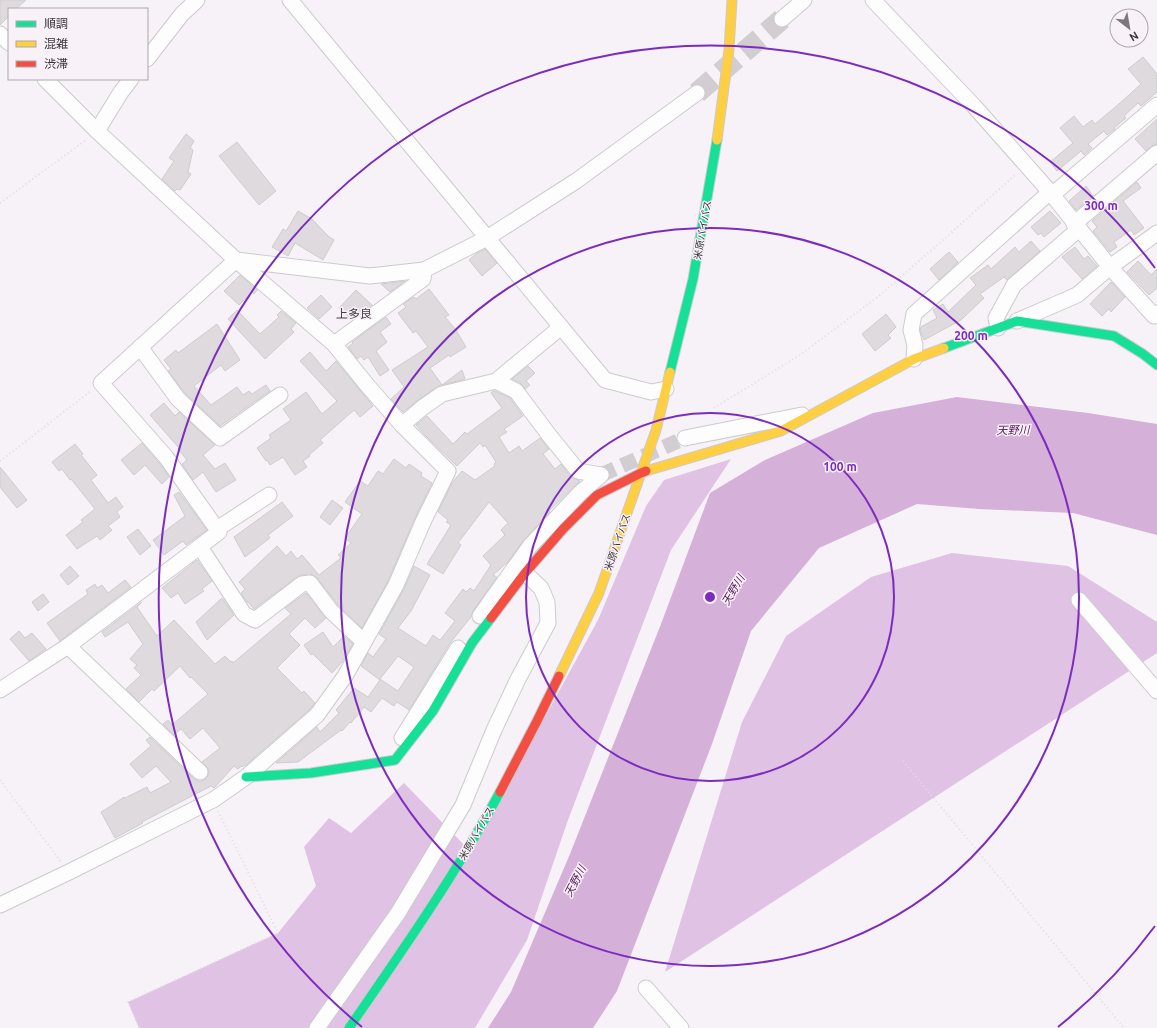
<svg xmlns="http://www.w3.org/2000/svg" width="1157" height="1028" font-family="Ubuntu,'Noto Sans JP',sans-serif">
	<rect width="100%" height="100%" fill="#f7f2f7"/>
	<g fill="#e0c2e4">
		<path d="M731 459 671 550 568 820 527 940 475 1028H139L128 1002 278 933 316 886 304 847 329 818 351 833 404 783 471 852 598 620 646 506 664 480Z"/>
		<path d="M952 553 1068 566 1157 622V653L665 972 742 722 786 636 871 577Z"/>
	</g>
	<path fill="#d5b0d9" d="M957 397 1088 413 1157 424V535L1073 513 979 509 917 504 819 548 751 631 712 744 617 991 593 1028H488L511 992 570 854 661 624 710 493 765 460 873 413Z"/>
	<g fill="#dedade" stroke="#cfcccf" fill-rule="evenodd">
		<path d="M0 0H26L16 9H9V16L0 25Z"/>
		<path d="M1143 57 1157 74V92L1141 106 1138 103 1124 116 1126 118 1114 128 1115 129 1107 135 1104 131 1088 144 1092 148 1084 155 1081 151 1057 171 1050 162 1073 143 1060 128 1074 116 1083 127 1092 120 1095 124 1119 104 1141 84 1128 69Z"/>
		<path d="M1157 119V144L1151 146 1146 151 1135 139Z"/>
		<path d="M186 134 194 141 190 148 193 150 188 172 191 174 180 190 177 189 175 191 162 179 174 161 169 158Z"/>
		<path d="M237 142 276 191 259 205 219 156Z"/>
		<path d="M1137 182 1141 188 1123 201 1144 228 1134 235 1131 230 1114 242 1117 247 1110 252 1093 231 1097 227 1092 221Z"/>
		<path d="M1086 186 1093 196 1076 210 1069 201Z"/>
		<path d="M298 211 312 219 328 236 334 240 323 260 295 243 288 256 272 247 283 229 286 231Z"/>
		<path d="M1050 211 1061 223 1044 237 1041 233 1038 235 1031 227Z"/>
		<path d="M1031 241 1040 251 1007 280 1004 277 980 294 984 298 961 320 924 340 920 330 921 327 937 318 933 310 943 304 948 312 976 285 970 278 988 265 991 269 1015 247 1019 252Z"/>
		<path d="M1075 247 1084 259 1088 256 1097 266 1082 279 1062 257Z"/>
		<path d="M485 249 497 263 482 276 469 260 477 253Z"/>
		<path d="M949 252 958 262 939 280 930 269Z"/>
		<path d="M1138 261 1151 275 1157 269V288L1149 295 1127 272Z"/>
		<path d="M240 275 257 290 254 294 252 292 239 305 224 291Z"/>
		<path d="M405 281 390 292 381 284Z"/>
		<path d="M1111 282 1125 297 1111 312 1109 309 1102 316 1090 304Z"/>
		<path d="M429 289 449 315 445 317 456 330 466 347 450 357 449 355 430 368 442 385 437 387 417 401 403 412 391 399 404 387 392 370 428 347 416 331 413 333 398 313 406 307 403 304 414 297 416 299Z"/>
		<path d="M356 290 372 305 352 320 339 308Z"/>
		<path d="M321 295 332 307 319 319 307 308Z"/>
		<path d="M237 310 260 334 279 317 277 315 281 311 296 323 291 329 294 332 265 359 228 319Z"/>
		<path d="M886 314 896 327 888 335 891 338 875 351 862 334Z"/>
		<path d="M386 317 391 324 380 332 387 342 376 351 389 370 380 376 368 357 364 360 361 356 357 359 348 347 353 343 352 342Z"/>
		<path d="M217 324 240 360 225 371 221 365 194 386 211 405 237 387 243 395 249 391 252 394 266 385 270 391 220 426 185 393 168 371 171 369 164 360 176 350 178 353Z"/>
		<path d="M310 352 326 371 336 361 373 406 360 417 354 410 320 440 323 443 309 455 310 456 303 461 307 467 295 475 283 457 270 465 267 460 266 461 257 448 271 438 269 435 291 420 283 409 306 392 322 414 337 401 300 361Z"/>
		<path d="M528 366 535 373 526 381 530 385 525 389 520 383 512 379Z"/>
		<path d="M462 370 465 379 442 385Z"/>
		<path d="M493 391H495L510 398 523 416 504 429 507 432 499 437 509 453 519 446 522 451 540 438 549 449 543 454 555 469 561 464 571 477 580 481 549 511 550 512 523 541 508 562 493 575 497 577 473 611 471 617 450 643 409 710 397 702 394 706 382 698 371 712 364 707 351 723 350 722 342 731 341 730 298 762 276 763 317 727 320 732 339 713 336 710 354 688 368 697 380 680 361 666 368 653 373 657 386 639 379 634 404 589 414 566 430 575 411 611 398 628 426 646 433 635 440 640 455 621 445 613 463 589 466 592 470 588 474 591 491 565 483 556 505 535 501 530 508 523 489 502 458 543 461 545 443 574 427 564 451 525 446 522 448 520 438 512 452 483 462 471 475 480 495 466 494 464 496 462 485 445 483 447 480 443 457 466 426 436 416 425 427 416 453 444 465 432 467 434 502 408 491 393ZM398 656 414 667 398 691 380 679Z"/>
		<path d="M164 403 175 416 179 412 215 445 203 455 215 469 225 463 236 480 216 492 203 472 193 480 182 464 187 460 178 449 179 448 150 415Z"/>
		<path d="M142 443 159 463 169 477 162 484 145 465 134 475 121 460Z"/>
		<path d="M75 444 83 454 81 455 97 475 91 480 108 503 116 497 123 507 117 512 120 517 108 526 112 530 100 540 97 536 77 549 66 535 83 522 81 520 95 509 71 479 70 480 62 469 59 471 52 462Z"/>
		<path d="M394 459 406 468 409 464 422 473 421 476 432 483 415 518 388 581 362 628 338 605 317 578 313 575H301L297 577 254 609 248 602H247L241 593 245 589 239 582 277 546 286 556 291 551 297 559 302 555 319 575 341 558 338 555 351 543 345 538 362 514 345 502 360 481 368 486 378 471 383 474Z"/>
		<path d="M0 467 27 500 17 508 0 487Z"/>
		<path d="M179 492 207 530 186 545 183 541 164 555 153 540 185 516 174 495Z"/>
		<path d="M332 500 343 508 330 525 320 517Z"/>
		<path d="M282 502 293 516 268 535 270 538 245 557 234 537Z"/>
		<path d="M138 529 151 546 140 555 127 537Z"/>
		<path d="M197 560 212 581 202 589 204 591 185 604 178 593 171 598 162 588Z"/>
		<path d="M70 566 79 576 68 585 60 575Z"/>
		<path d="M125 580 131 587 60 641 47 623 88 594 86 590 95 584 97 588 102 585 108 593Z"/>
		<path d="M306 593 326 618 315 628 305 618 289 634 300 645 277 668 302 693 304 691 315 703 310 709 246 765 240 767 238 769 234 766 214 788 211 786 142 822 143 823 115 838 101 812 111 806 124 797 125 798 147 787 150 793 171 782 156 766 142 778 130 764 151 746 146 740 150 737 194 779 198 781H202L206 778 209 774 208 769 202 762 220 748 203 728 190 739 181 729 174 735 163 724 168 720 172 725 208 694 191 677 190 678 180 666 154 691 152 689 139 702 126 689 141 675 134 668 137 665 130 659 143 644 128 622 105 637 102 632 142 602 137 607 157 636 174 620 215 664 225 656 231 662 232 661 233 663 291 614 285 608Z"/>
		<path d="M43 594 49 602 38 611 32 602Z"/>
		<path d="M222 598 234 615 207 640 196 622Z"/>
		<path d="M19 631 25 638 32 633 46 649 29 661 10 639Z"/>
		<path d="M323 632 333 647 344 636 353 644 342 662 332 673 313 654 311 655 304 645Z"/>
	</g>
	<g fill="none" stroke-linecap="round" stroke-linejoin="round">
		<path stroke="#d1cdd1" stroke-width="15" stroke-dasharray="15 8" stroke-linecap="butt" d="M601 475 685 438"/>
		<path stroke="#d1cdd1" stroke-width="21" stroke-dasharray="21 10" stroke-linecap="butt" d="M697 93 782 19"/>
		<defs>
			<g id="street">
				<path d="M290 0 605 380 651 392 666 389"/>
				<path d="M873 0 974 106 1050 192 1110 267 1154 316 1157 313"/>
				<path d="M782 19 804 0"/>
				<path d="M0 34 9 43"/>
				<path d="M147 59 182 14 197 0"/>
				<path d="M97 131 121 92 131 79"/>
				<path d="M1052 195 1157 105"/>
				<path d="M1074 224 1157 153"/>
				<path d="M1017 321 1077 295 1110 267 1157 233"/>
				<path d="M998 328 996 318 1014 285 1079 229"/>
				<path d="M334 344 423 279 424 270"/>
				<path d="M140 347 178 399 220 438 280 395"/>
				<path d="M914 359 915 345 911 330 914 314 1050 192"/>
				<path d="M496 381 516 391 549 435 578 471 601 475"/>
				<path d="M402 425 422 408 442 394 496 381 561 327"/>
				<path d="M685 438 802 415"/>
				<path d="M217 529 269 495"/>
				<path d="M200 547 244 614 255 620 302 584 310 583 331 611 364 642"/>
				<path d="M1079 600 1157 691"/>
				<path d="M480 616 530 546 580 493 601 475"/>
				<path d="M68 646 200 772"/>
				<path d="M0 690 68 646 219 532 166 457 101 383 236 260 370 276 424 270 487 238 576 181 697 93"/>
				<path d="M402 738 458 648"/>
				<path d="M0 905 69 872 213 800 246 777 317 715 345 676 396 585 423 522 448 471 402 425 367 385 334 344 236 260 97 131 45 79"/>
				<path d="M646 988 681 1028"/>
				<path d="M317 1028 398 913 463 805 494 730 518 679 548 623 547 602 541 588 525 573"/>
			</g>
			<g id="fast">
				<path d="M944 348 1017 321 1114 336 1143 354 1157 365"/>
				<path d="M670 372 693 279 717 140"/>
				<path d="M246 777 311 773 395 760 433 711 472 643 491 618"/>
				<path d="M349 1028C402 951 456 874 500 792"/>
			</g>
			<g id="slow">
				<path d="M717 140 729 50 732 0"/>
				<path d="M646 471 781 431 914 359 944 348"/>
				<path d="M559 676 599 593 656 430 670 372"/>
			</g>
			<g id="jam">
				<path d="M491 618 525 573 563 529 597 495 641 473 646 471"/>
				<path d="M500 792 537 721 559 676"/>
			</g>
		</defs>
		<use href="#street" stroke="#cdcace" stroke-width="17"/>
		<use href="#fast" stroke="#cdcace" stroke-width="11"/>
		<use href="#slow" stroke="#cdcace" stroke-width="11"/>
		<use href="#jam" stroke="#cdcace" stroke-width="11"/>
		<g stroke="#dedede" stroke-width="2" stroke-dasharray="1 3" stroke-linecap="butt">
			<path d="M0 203 86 140"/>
			<path d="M714 408 800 355 879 296 951 233 1016 174"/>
			<path d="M0 461 91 391"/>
			<path d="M903 761 1124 1028"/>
			<path d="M0 780 61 862"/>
			<path d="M139 1028 128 1002 278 933 218 811"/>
		</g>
		<use href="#street" stroke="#fefdfe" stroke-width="15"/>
		<use href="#fast" stroke="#16e098" stroke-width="9"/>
		<use href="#slow" stroke="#ffcf43" stroke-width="9"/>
		<use href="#jam" stroke="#f24e42" stroke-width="9"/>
	</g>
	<g fill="none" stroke="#7b2cbf" stroke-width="2">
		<circle cx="710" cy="597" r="184"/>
		<circle cx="710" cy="597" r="369"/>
		<path d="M1155 926A553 553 0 0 1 1058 1027M362 1027A553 553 0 1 1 1155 268"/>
	</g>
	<g text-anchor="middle" stroke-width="3" stroke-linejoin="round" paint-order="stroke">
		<g font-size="10" fill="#3a373a" stroke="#f8f1f8">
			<text transform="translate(702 230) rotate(-80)" y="4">米原バイパス</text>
			<text transform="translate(617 542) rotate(-71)" y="4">米原バイパス</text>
			<text transform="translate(476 833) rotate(-60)" y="4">米原バイパス</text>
		</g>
		<g font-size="11" font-style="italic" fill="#571a5f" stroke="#f8f1f8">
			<text transform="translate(1013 430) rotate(-1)" y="4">天野川</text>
			<text transform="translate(733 590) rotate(-59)" y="4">天野川</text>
			<text transform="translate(575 881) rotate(-62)" y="4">天野川</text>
		</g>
		<g font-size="12" fill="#433e43" stroke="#f8f1f8">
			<text x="354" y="318">上多良</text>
		</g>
	</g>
	<circle cx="710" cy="597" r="6" fill="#7b2cbf" stroke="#f8f1f8" stroke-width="2"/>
	<g font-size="12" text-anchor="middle" font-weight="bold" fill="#7b2cbf" stroke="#f8f1f8" stroke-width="3" stroke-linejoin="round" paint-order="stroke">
		<text x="1101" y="210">300 m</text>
		<text x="971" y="340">200 m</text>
		<text x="840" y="471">100 m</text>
	</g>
	<rect x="8" y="8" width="140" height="72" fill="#f8f1f8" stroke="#aca7ac"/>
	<rect x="16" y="21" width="20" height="6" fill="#16e098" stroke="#aca7ac"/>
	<text x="44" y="28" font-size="12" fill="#3a373a">順調</text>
	<rect x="16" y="41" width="20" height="6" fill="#ffcf43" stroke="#aca7ac"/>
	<text x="44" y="48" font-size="12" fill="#3a373a">混雑</text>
	<rect x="16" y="61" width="20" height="6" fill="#f24e42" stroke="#aca7ac"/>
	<text x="44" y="68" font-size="12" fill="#3a373a">渋滞</text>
	<g transform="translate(1129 28) rotate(149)"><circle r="19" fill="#f8f1f8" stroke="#aca7ac"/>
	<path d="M0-3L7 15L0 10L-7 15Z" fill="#7c787c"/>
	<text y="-6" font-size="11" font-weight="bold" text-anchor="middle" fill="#3a373a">N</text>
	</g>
</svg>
